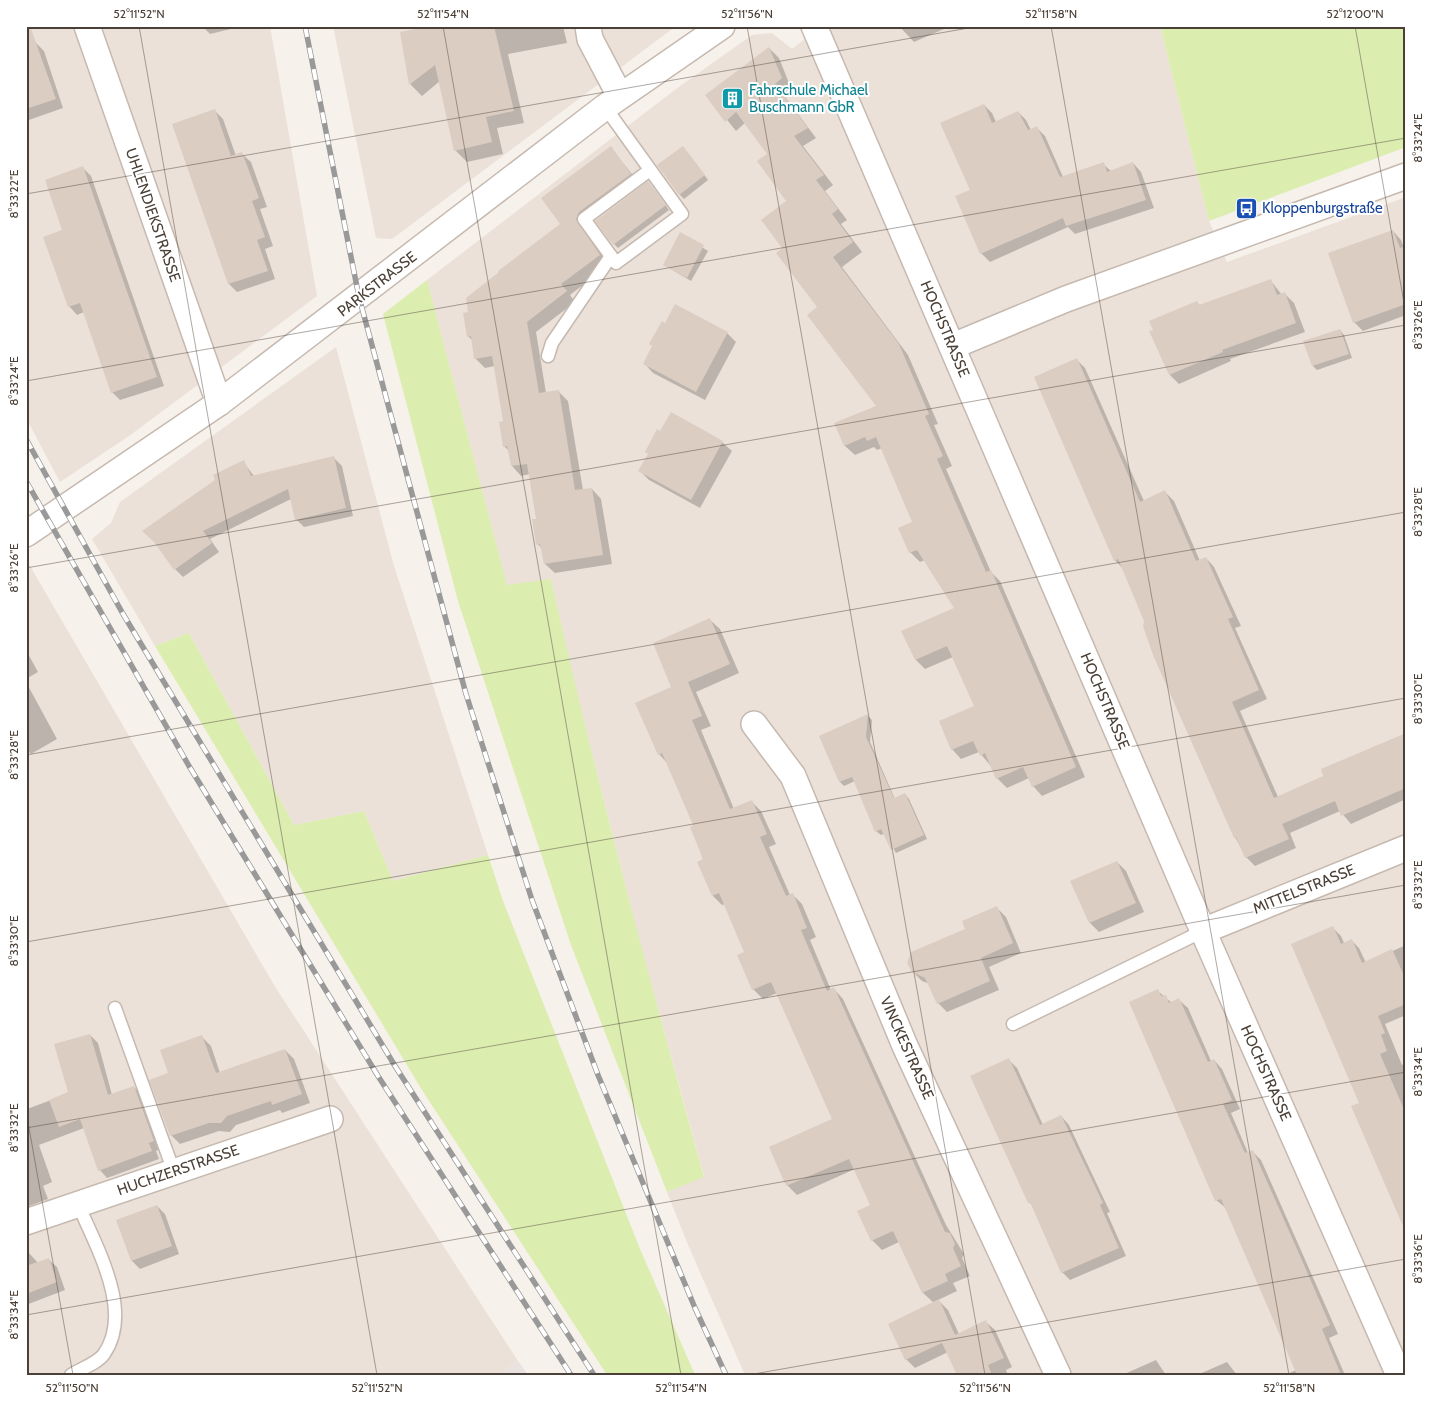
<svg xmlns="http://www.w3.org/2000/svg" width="1432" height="1401" font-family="Cabin,sans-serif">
	<rect width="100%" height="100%" fill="#f6f1ea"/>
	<g fill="#ebe1d8">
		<path d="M26 26H270L317 296 129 436 60 482 26 418Z"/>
		<path d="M333 26H676L392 239 376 238Z"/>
		<path d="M821 26H1160L1209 221 1227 262 1406 197V1375H745L689 1247 667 1192 704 1176 639 939 571 670 551 579 507 586 427 280 676 89 752 35 772 33 792 49Z"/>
		<path d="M336 347 394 566 488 855 393 881 364 811 294 825 189 633 155 646 92 539 111 523 120 502Z"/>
		<path d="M26 559 274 985 518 1361 498 1375H26Z"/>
	</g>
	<path fill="#e9e2df" d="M518 1361 528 1375H498Z"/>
	<g fill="#dcedb0">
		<path d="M1160 26H1406V147L1209 221Z"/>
		<path d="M427 280 507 585 551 579C596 780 649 978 704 1177L667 1192 571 945 458 601 383 314Z"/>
		<path d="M189 633 294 825 364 811 393 881 488 855 503 901 640 1249 695 1375H607L422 1090 155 646Z"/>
	</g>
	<g fill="#0003">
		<path d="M26 26 32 43 35 42 44 51 63 108 26 121Z"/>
		<path d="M202 26H234L235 28 210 34Z"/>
		<path d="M438 26H563L567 43 508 54 524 123 497 128 503 154 467 162 456 151 440 81 422 96 411 85 401 33Z"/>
		<path d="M899 26H951L914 42Z"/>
		<path d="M769 48 779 58 791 88 783 94 816 138 803 146 833 185 825 191 847 220 841 224 862 252 842 267 908 355 938 424 934 425 952 466 946 469 991 572 1000 581 1085 777 1042 796 1033 786 1029 778 1007 788 997 778 990 765 979 752 961 759 952 749 976 707 953 657 925 669 916 660 903 632 956 609 925 560 920 562 910 552 913 522 882 448 877 450 874 447 855 455 845 446 836 424 878 406 784 249 788 202 769 154 746 122 736 131 707 95Z"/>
		<path d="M984 105 992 113 996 122 1018 112 1026 120 1031 130 1037 128 1045 136 1063 177 1103 164 1111 171 1133 163 1141 172 1154 208 1075 234 1068 227 990 262 981 253 957 197 972 191Z"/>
		<path d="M215 111 223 119 236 156 242 154 251 162 267 207 260 209 273 246 265 249 275 279 237 292 229 284Z"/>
		<path d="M611 148 640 184 589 222 585 230 609 265 570 295 575 302 536 332 546 393 558 391 568 401 583 490 592 489 601 499 612 564 555 573 545 564 542 549 538 544V520L530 474 521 476 512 466 509 451 504 446V422L495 366 485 368 475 358 473 341 468 336 469 313 561 224Z"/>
		<path d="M687 152 708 180 684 199 680 195Z"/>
		<path d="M83 168 91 176 164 386 120 400 112 392 84 312 77 315 69 306 64 231Z"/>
		<path d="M652 187 669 210 618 248 614 244Z"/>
		<path d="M1393 231 1401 240 1404 248 1406 247V315L1363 331 1354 322Z"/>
		<path d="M681 234 708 251 691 281 664 265Z"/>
		<path d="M1271 281 1282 295 1285 294 1294 303 1305 332 1230 359 1231 361 1179 384 1170 375 1197 302 1200 306Z"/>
		<path d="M1340 330 1344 335 1352 358 1317 370 1313 366 1305 342Z"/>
		<path d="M727 333 736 342 705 400 653 373 644 363Z"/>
		<path d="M1077 360 1085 368 1144 501 1165 492 1174 501 1200 561 1206 558 1214 567 1241 626 1235 628 1267 699 1240 711 1278 797 1325 776 1406 734V799L1351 824 1340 811 1290 833 1296 848 1255 866 1246 857 1235 837 1123 569 1115 560Z"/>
		<path d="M722 442 732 451 700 508 649 480 640 471Z"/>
		<path d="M334 458 342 466 353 516 304 527 296 519 291 499 210 539 219 552 183 577 175 569 243 462 254 476Z"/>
		<path d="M710 620 720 629 739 673 696 692 711 726 701 730 734 809 751 801 761 811 776 844 769 847 790 895 792 894 802 904 816 937 810 940 831 990 834 989 843 999 946 1225 964 1254 962 1258 970 1276 953 1283 957 1291 938 1300 948 1310 959 1334 986 1322 995 1330 1012 1367 1006 1370 1008 1375H958L948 1352 915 1368 906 1359 934 1303 923 1293 899 1242 882 1250 872 1240V1206L855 1169 797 1195 787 1185 833 1120 777 993 763 999 753 989 746 953 725 904 722 905 713 896 694 826 667 763 659 754 673 688Z"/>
		<path d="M26 650 38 672 26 679Z"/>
		<path d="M26 682 57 739 31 754 26 749Z"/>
		<path d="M868 716 872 720 870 742 895 799 905 794 909 799 927 839 896 853 885 833 881 835 876 831 855 781 844 786 840 782 820 737Z"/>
		<path d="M1117 862 1126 871 1144 912 1099 932 1090 923 1072 882Z"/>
		<path d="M997 908 1006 917 1021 953 989 967 999 990 947 1012 938 1003 930 984 922 981 913 972Z"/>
		<path d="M1333 928 1341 936 1344 943 1351 940 1359 948 1366 963 1406 945V1015L1385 1024 1402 1065 1406 1063V1229L1361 1104Z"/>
		<path d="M1158 991 1172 1003 1179 1000 1188 1008 1211 1061 1214 1060 1222 1069 1240 1109 1231 1113 1248 1153 1252 1151 1261 1160 1338 1334 1329 1338 1345 1375H1285L1296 1370 1226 1208 1216 1200Z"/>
		<path d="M90 1035 98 1043 112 1095 134 1087 142 1095 161 1149 156 1151 159 1159 107 1178 100 1170 84 1128 39 1145 52 1182 43 1186 48 1199 26 1207V1106L27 1109 70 1093Z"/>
		<path d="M202 1037 211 1046 220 1073 285 1050 294 1059 310 1103 282 1113 280 1110 236 1125 230 1132 219 1131 180 1144 171 1135 169 1074Z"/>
		<path d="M1009 1060 1017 1068 1043 1125 1061 1116 1069 1125 1110 1212 1107 1213 1126 1256 1070 1280 1062 1272 1034 1207 1029 1202Z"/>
		<path d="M157 1206 165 1214 179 1254 140 1269 132 1261 118 1221Z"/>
		<path d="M29 1253 38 1263 48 1259 57 1267 65 1290 26 1305V1254Z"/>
		<path d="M1156 1360 1166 1375H1122Z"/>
		<path d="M1227 1362 1237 1375H1197Z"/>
	</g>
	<g fill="#dccdc2">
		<path d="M30 26 56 99 26 109V27Z"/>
		<path d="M431 26H494L514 111 486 117 492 142 454 151 435 65 409 85 400 32Z"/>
		<path d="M769 47 782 78 775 84 808 128 794 136 824 175 816 180 838 209 832 214 853 242 833 257 899 344 929 414 925 416 943 456 937 459 986 572 991 570 1076 767 1032 787 1023 767 996 779 985 753 980 756 973 741 951 750 939 721 974 706 947 646 915 660 901 631 954 608 917 550 909 553 898 528 912 522 876 437 867 441 865 437 844 446 834 423 876 406 807 315 817 307 776 253 782 248 761 220 786 201 757 161 767 154 736 112 725 122 705 95Z"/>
		<path d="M984 104 992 123 1018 111 1028 130 1037 126 1060 177 1104 162 1107 172 1133 162 1146 200 1066 226 1063 218 980 254 955 196 970 190 940 123Z"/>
		<path d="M215 109 231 156 242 152 259 198 252 201 265 237 257 240 268 271 228 284 172 124Z"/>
		<path d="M611 146 631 174 579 212 576 219 600 255 561 284 567 291 527 322 539 393 559 390 575 490 592 488 603 555 544 564 540 544 536 545 532 519H536L527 464 511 466 507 446 503 447 499 422 503 421 492 356 474 359 471 336 467 337 463 313 468 312 466 298 499 272 498 271 560 224 541 198Z"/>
		<path d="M683 146 705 175 679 195 657 165Z"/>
		<path d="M83 166 157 377 111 393 80 303 68 307 43 237 62 230 45 180Z"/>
		<path d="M648 181 666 205 613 245 595 221Z"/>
		<path d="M1393 230 1400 248 1406 246V304L1353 323 1328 253Z"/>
		<path d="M680 232 704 245 687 278 663 265Z"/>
		<path d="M1271 279 1277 295 1285 292 1296 323 1222 350 1223 352 1169 375 1149 331 1153 330 1149 321 1197 301 1199 305Z"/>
		<path d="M675 304 728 332 696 392 643 364 652 346 649 344 662 321 665 323Z"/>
		<path d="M1340 329 1349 354 1312 366 1303 341Z"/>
		<path d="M1077 358 1140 502 1165 490 1196 561 1206 557 1233 617 1228 619 1259 690 1232 702 1274 798 1323 776 1321 769 1406 733V788L1341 816 1335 801 1282 824 1289 839 1245 858 1236 837 1234 838 1153 655 1143 626 1144 621 1118 559 1114 561 1034 377Z"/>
		<path d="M671 412 723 441 691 500 638 471 648 454 645 452 657 429 660 431Z"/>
		<path d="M334 456 346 508 295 520 288 489 203 531 212 543 174 570 154 542 142 531 215 480 213 475 244 460 251 476Z"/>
		<path d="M710 618 730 664 688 682 702 716 692 720 730 809 752 800 767 834 760 837 786 896 793 893 807 928 801 930 827 991 834 987 937 1214 945 1232 950 1233 955 1244 953 1248 961 1266 945 1274 948 1281 922 1293 893 1231 871 1241 857 1211 870 1205 849 1159 786 1186 769 1147 832 1119 771 982 752 990 737 955 744 952 719 893 712 896 697 862 703 859 690 827 693 825 662 753 658 755 635 703 671 687 653 643Z"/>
		<path d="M868 714 866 737 894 798 905 793 924 835 891 850 881 829 875 832 852 777 839 782 819 736Z"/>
		<path d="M1117 861 1136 903 1089 923 1070 881Z"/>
		<path d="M997 906 1013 943 981 958 990 981 937 1004 925 978 912 972 907 963 911 952 965 929 962 921Z"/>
		<path d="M1333 926 1341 944 1352 939 1362 963 1392 949 1406 980V1004L1378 1016 1385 1033 1381 1035 1387 1051 1380 1054 1406 1114V1233L1351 1106 1359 1103 1291 944Z"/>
		<path d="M1158 989 1161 996 1166 995 1169 1003 1179 998 1208 1062 1214 1059 1232 1100 1223 1104 1245 1153 1253 1150 1297 1249 1330 1325 1322 1329 1341 1375H1297L1221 1199 1215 1201 1129 1002Z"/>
		<path d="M90 1034 108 1095 134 1086 154 1141 149 1143 152 1151 98 1171 80 1119 59 1127 49 1100 68 1092 54 1044Z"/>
		<path d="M202 1035 216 1073 285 1049 302 1094 272 1105 271 1101 227 1116 221 1123H209L170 1136 149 1080 168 1073 160 1050Z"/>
		<path d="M1009 1058 1040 1125 1061 1115 1103 1203 1100 1205 1119 1248 1061 1273 1030 1202 1028 1203 970 1076Z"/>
		<path d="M157 1205 172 1246 131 1261 116 1220Z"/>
		<path d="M49 1258 57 1282 26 1294V1266Z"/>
		<path d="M939 1299 955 1335 986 1320 1004 1358 988 1365 992 1375H957L942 1343 905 1360 888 1324Z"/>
	</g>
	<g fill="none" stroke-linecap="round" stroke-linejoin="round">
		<defs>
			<g id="lane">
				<path d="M605 107 682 214 616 263 584 219 650 170"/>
				<path d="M548 356 552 343 611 256"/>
				<path d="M115 1008 174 1172"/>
				<path d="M1013 1024 1203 931"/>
				<path d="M71 1375C80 1369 98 1363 104 1354 134 1311 96 1247 78 1204"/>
			</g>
			<g id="street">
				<path d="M87 26 219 403"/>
				<path d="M588 26 590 39 620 96"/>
				<path d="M814 26 1203 931 1399 1375"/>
				<path d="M953 346 1066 299 1406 176"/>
				<path d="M26 534 219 403 605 107 722 26"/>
				<path d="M754 724 793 776 905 1046 1058 1375"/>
				<path d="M1203 931 1406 848"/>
				<path d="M26 1222 330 1119"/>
			</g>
		</defs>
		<use href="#lane" stroke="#c6b9af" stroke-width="15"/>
		<use href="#street" stroke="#c6b9af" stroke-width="28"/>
		<use href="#lane" stroke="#fff" stroke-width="12"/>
		<use href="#street" stroke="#fff" stroke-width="25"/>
		<defs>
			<g id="rail">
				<path d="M305 26 359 297 466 694 532 900 598 1075 695 1308 726 1375"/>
				<path d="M26 439 123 614 395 1066 594 1375"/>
				<path d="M26 481 189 766 378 1076 571 1375"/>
			</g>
		</defs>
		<use href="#rail" stroke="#999" stroke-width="5.5"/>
		<use href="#rail" stroke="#fff" stroke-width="4" stroke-dasharray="11" stroke-linecap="butt"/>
	</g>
	<path fill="none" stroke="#4b4037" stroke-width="1" stroke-opacity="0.45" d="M139 26 377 1375M443 26 681 1375M747 26 985 1375M1051 26 1289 1375M1355 26 1406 314M26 194 980 26M26 381 1406 138M26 568 1406 325M26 755 1406 512M26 942 1406 698M26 1111 73 1375M26 1128 1406 885M26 1315 1406 1072M748 1375 1406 1259"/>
	<defs>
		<symbol id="building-square" viewBox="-11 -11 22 22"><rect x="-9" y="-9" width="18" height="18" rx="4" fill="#0f9aa8" stroke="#fff"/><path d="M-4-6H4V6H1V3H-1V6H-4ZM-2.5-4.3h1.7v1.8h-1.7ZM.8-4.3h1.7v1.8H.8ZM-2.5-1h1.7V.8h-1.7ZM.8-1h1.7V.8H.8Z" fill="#fff"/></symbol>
		<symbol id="bus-square" viewBox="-11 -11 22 22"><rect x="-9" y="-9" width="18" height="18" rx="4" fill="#1a4fb4" stroke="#fff"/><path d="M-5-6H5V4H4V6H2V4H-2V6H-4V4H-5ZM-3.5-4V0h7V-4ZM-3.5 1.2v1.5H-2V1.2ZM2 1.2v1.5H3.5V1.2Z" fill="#fff"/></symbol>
	</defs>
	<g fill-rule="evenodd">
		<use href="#building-square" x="720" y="86" width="25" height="25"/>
		<use href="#bus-square" x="1234" y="196" width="25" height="25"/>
	</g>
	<g text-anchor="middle" stroke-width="4" stroke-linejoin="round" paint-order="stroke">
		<g font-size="15" fill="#0d838f" stroke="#fff" text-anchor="start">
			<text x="749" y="95">Fahrschule Michael<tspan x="749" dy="17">Buschmann GbR</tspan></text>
		</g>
		<g font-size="15" fill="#164399" stroke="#fff" text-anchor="start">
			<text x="1262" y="213">Kloppenburgstraße</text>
		</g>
		<g font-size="15" fill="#4b4037" stroke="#fff">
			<text transform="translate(153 215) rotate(71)" y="5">UHLENDIEKSTRASSE</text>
			<text transform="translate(377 284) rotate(-38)" y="5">PARKSTRASSE</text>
			<text transform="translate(945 329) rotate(67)" y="5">HOCHSTRASSE</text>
			<text transform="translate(1105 701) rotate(67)" y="5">HOCHSTRASSE</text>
			<text transform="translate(1304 889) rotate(-22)" y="5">MITTELSTRASSE</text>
			<text transform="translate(907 1048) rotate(66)" y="5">VINCKESTRASSE</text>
			<text transform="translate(1266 1073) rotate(66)" y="5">HOCHSTRASSE</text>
			<text transform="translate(178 1170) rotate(-19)" y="5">HUCHZERSTRASSE</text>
		</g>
	</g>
	<rect width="1432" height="1401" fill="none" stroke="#ffffff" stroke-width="55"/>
	<rect x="28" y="28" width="1376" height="1346" fill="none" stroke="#4b4037" stroke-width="2"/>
	<g font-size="12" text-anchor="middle" fill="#4b4037">
		<text x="139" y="18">52°11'52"N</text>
		<text x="443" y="18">52°11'54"N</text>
		<text x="747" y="18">52°11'56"N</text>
		<text x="1051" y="18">52°11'58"N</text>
		<text x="1355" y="18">52°12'00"N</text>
		<text transform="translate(1418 138) rotate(-90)" y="4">8°33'24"E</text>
		<text transform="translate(14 194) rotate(-90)" y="4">8°33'22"E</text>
		<text transform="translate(1418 325) rotate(-90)" y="4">8°33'26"E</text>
		<text transform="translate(14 381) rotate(-90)" y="4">8°33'24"E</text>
		<text transform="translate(1418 512) rotate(-90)" y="4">8°33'28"E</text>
		<text transform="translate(14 568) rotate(-90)" y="4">8°33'26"E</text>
		<text transform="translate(1418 699) rotate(-90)" y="4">8°33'30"E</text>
		<text transform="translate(14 755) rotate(-90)" y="4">8°33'28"E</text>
		<text transform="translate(1418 885) rotate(-90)" y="4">8°33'32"E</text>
		<text transform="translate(14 941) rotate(-90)" y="4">8°33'30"E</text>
		<text transform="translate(1418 1072) rotate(-90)" y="4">8°33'34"E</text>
		<text transform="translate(14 1128) rotate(-90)" y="4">8°33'32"E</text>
		<text transform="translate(1418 1259) rotate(-90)" y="4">8°33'36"E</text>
		<text transform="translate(14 1315) rotate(-90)" y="4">8°33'34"E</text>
		<text x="72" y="1392">52°11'50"N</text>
		<text x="377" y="1392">52°11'52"N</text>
		<text x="681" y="1392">52°11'54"N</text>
		<text x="985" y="1392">52°11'56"N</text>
		<text x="1289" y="1392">52°11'58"N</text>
	</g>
</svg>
